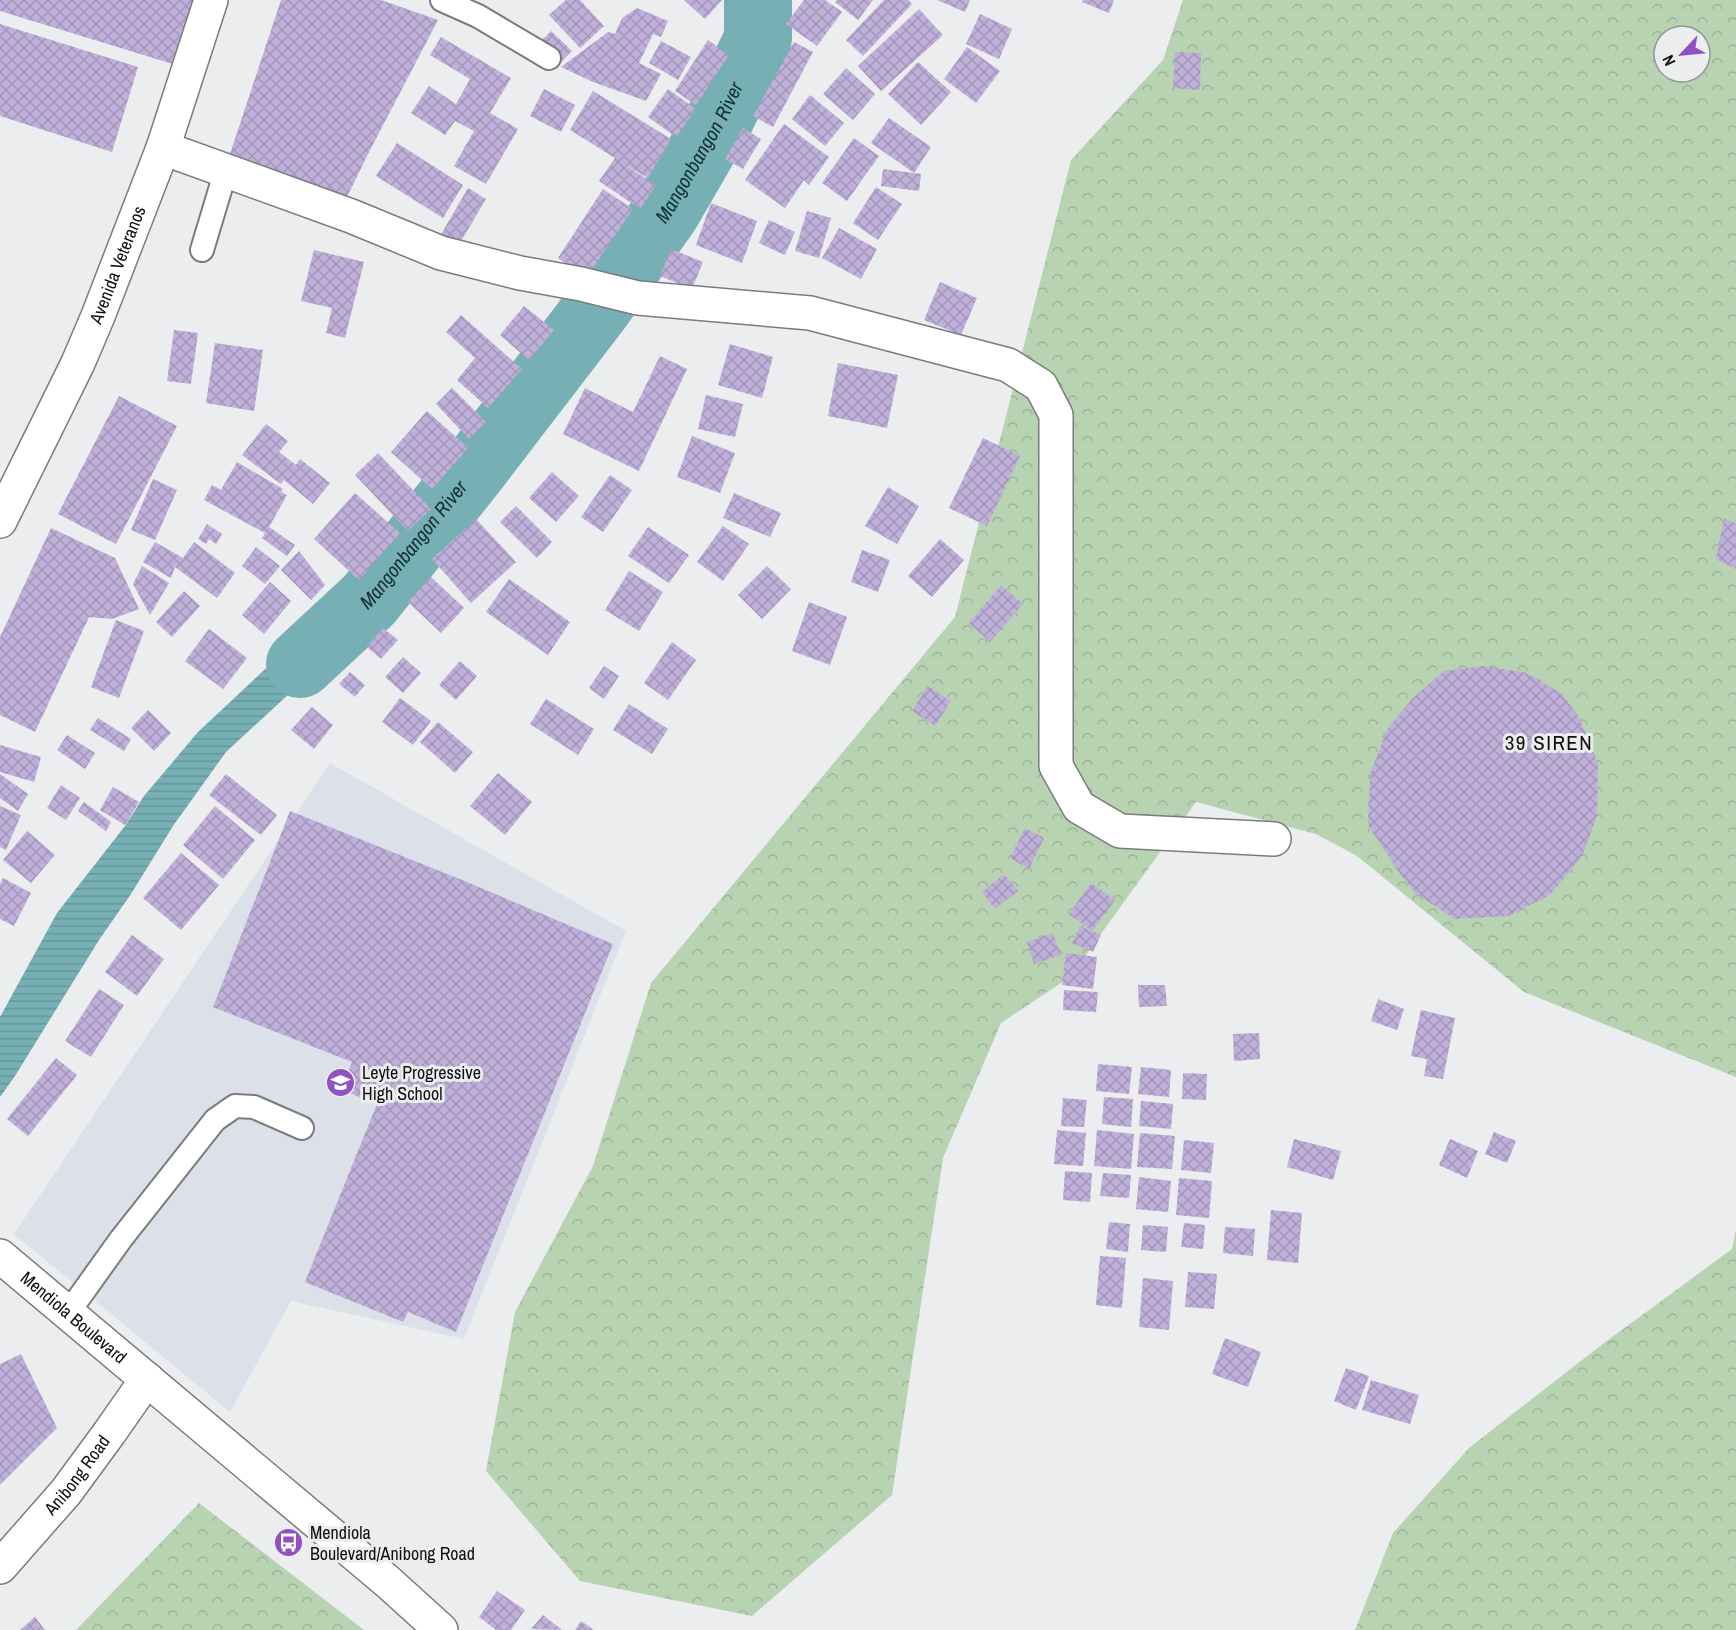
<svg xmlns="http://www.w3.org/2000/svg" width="1736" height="1630" font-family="'Archivo Narrow',sans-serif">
	<defs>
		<pattern id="forest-crowns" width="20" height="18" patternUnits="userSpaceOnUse" patternTransform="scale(1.5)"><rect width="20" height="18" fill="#b8d3b2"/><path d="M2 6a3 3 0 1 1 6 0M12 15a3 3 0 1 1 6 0" fill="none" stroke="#9db498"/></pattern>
		<pattern id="water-rules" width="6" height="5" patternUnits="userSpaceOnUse" patternTransform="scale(1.5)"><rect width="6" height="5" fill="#77b0b4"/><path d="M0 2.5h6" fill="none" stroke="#66969a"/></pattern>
		<pattern id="building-cross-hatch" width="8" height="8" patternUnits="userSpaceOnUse" patternTransform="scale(1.5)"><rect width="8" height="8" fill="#bfb0d9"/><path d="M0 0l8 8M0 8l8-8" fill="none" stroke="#a396b9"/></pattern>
	</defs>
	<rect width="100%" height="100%" fill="#ebedef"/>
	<path fill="#dce0e9" d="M330 763 626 931 464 1339 291 1301 230 1412 14 1234Z"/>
	<g fill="url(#forest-crowns)" fill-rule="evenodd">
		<path d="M1183 0H1736V1077L1524 992 1357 856 1316 834 1196 802 1070 977 1001 1023 943 1158 892 1495 752 1616 580 1581 486 1471 515 1312 593 1166 651 983 955 617 1071 160 1163 60ZM1664 36H1700V72H1664Z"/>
		<path d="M1736 1230V1630H1355L1393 1533 1469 1448 1600 1346 1732 1249Z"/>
		<path d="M199 1503 364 1630H76Z"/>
	</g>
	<path fill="url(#water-rules)" d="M353 587 380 610 226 752 173 826 131 894 99 940 15 1076 0 1097V1017L57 913 125 826 144 796 198 732Z"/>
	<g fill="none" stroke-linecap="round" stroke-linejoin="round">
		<path stroke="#77b0b4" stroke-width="68" id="s1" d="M300 664 369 600 470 474 598 307 666 212 721 117 758 39V0"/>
	</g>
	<g fill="url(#building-cross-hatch)">
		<path d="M0 0H195L176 65 0 11Z"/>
		<path d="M281 0H381L438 20 368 154 342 207 230 154Z"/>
		<path d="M566 0H580L604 26 580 48 549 15Z"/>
		<path d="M684 0H722L705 19Z"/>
		<path d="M804 0H825L842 12 817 46 786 24Z"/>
		<path d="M837 0H873L858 20 835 2Z"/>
		<path d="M884 0H908L912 4 863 56 846 40Z"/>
		<path d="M937 0H970L965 12Z"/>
		<path d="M1083 0H1114L1109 13 1082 2Z"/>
		<path d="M637 8 668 21 661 37 653 34 639 63 661 74 646 101 593 82 561 67 608 32 615 34 622 18Z"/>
		<path d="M919 9 943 35 881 91 858 66Z"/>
		<path d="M980 14 1012 29 999 59 966 44Z"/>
		<path d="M0 24 138 67 112 152 0 116Z"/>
		<path d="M551 31 572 51 558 65 537 45Z"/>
		<path d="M441 37 511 78 490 113 518 129 486 184 454 166 474 131 455 121 445 135 411 113 429 86 456 104 470 79 430 55Z"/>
		<path d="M708 40 729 55 696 105 675 91Z"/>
		<path d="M661 41 691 57 678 80 649 63Z"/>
		<path d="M794 42 813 52 773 127 753 116Z"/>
		<path d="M967 47 1000 71 976 103 944 79Z"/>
		<path d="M1175 52 1201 53 1200 90 1173 88Z"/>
		<path d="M918 62 951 92 921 125 888 94Z"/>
		<path d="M846 68 875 94 853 120 823 94Z"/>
		<path d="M544 89 575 105 561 132 530 116Z"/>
		<path d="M668 89 696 109 676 137 648 117Z"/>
		<path d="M593 91 671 139 648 178 624 164 656 185 640 209 599 181 615 158 570 130Z"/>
		<path d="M810 95 844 123 825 146 792 119Z"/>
		<path d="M889 118 931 147 914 173 871 143Z"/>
		<path d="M784 124 829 157 809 185 804 180 785 208 745 180Z"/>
		<path d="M743 128 761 139 743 169 725 159Z"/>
		<path d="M854 138 879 156 847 201 822 183Z"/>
		<path d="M397 143 463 185 443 218 376 176Z"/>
		<path d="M883 169 921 174 919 191 881 186Z"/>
		<path d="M876 187 902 204 878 240 853 223Z"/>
		<path d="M468 188 486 199 454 253 436 243Z"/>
		<path d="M603 189 633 209 586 278 558 258Z"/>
		<path d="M711 203 757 221 742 263 696 245Z"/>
		<path d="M807 211 831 218 819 258 795 251Z"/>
		<path d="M769 220 795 232 785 255 759 243Z"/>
		<path d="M839 228 877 249 861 279 822 258Z"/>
		<path d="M671 249 703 262 692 289 660 276Z"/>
		<path d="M314 250 364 262 345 338 326 333 332 308 301 301Z"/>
		<path d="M940 282 977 298 961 335 924 320Z"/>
		<path d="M524 306 554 330 529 360 500 335Z"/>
		<path d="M461 315 522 369 488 408 457 380 475 358 446 332Z"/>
		<path d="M174 330 198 333 191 384 167 381Z"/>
		<path d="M215 343 263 350 254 411 206 403Z"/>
		<path d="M730 344 773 357 762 398 718 385Z"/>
		<path d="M660 356 687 369 639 471 563 434 585 388 633 412Z"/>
		<path d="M838 363 898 375 887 428 828 416Z"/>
		<path d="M452 388 486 422 469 439 436 404Z"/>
		<path d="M706 395 743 404 735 437 698 429Z"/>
		<path d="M119 396 177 426 116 544 58 514Z"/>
		<path d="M427 411 468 448 432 489 391 452Z"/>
		<path d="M266 424 288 441 279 452 296 465 300 459 330 483 313 504 284 480 281 484 242 455Z"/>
		<path d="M692 436 735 453 720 493 677 477Z"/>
		<path d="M983 438 1020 456 987 526 949 508Z"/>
		<path d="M378 453 431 509 408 531 355 475Z"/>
		<path d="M237 462 283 489 281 492 287 495 269 527 295 545 287 556 262 538 265 533 204 500 212 485 221 490Z"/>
		<path d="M552 472 579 496 556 522 529 498Z"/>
		<path d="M610 475 632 490 603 532 581 517Z"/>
		<path d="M153 479 177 490 155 540 131 530Z"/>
		<path d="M888 487 919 506 897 544 865 526Z"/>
		<path d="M355 493 400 533 359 580 314 539Z"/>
		<path d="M734 493 781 513 770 537 723 518Z"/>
		<path d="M516 506 552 542 537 558 500 522Z"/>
		<path d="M1724 518 1736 524V569L1716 559Z"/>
		<path d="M476 519 516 562 471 603 432 559Z"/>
		<path d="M207 524 222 534 216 544 209 539 206 544 198 539Z"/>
		<path d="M723 526 749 544 723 581 697 562Z"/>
		<path d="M648 527 689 555 669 583 628 556Z"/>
		<path d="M51 528 115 558 139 609 112 619 89 617 35 732 0 715V637Z"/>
		<path d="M940 539 964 560 932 597 908 576Z"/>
		<path d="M155 542 183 558 194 542 235 573 217 598 175 567 171 578 143 562Z"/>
		<path d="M256 547 280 566 265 584 242 566Z"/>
		<path d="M862 550 890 560 878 592 851 582Z"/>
		<path d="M299 551 325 585 311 600 281 570Z"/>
		<path d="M142 566 169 583 150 615 133 584Z"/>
		<path d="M767 566 791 589 762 619 738 595Z"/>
		<path d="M629 571 663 592 639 631 605 610Z"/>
		<path d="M431 577 464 608 441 633 408 602Z"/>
		<path d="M509 579 570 622 548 655 486 612Z"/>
		<path d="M270 582 291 601 264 634 242 615Z"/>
		<path d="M1001 585 1023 604 990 642 969 623Z"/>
		<path d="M184 591 200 606 172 637 156 622Z"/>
		<path d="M809 602 847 617 830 665 792 651Z"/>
		<path d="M116 620 144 631 119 698 91 687Z"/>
		<path d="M383 628 398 640 381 659 367 647Z"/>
		<path d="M209 629 247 658 223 689 185 661Z"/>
		<path d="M672 642 696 660 668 700 644 683Z"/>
		<path d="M403 657 421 673 403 693 385 677Z"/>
		<path d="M460 661 477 676 456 700 439 685Z"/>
		<path d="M604 666 619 676 604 699 589 688Z"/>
		<path d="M1485 666 1527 673 1562 694 1579 717 1598 764 1597 816 1582 856 1550 895 1508 916 1455 919 1415 893 1398 871 1368 825 1370 774 1388 728 1412 699 1444 671Z"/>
		<path d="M350 672 365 685 355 697 339 684Z"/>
		<path d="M928 686 951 701 935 726 912 711Z"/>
		<path d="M400 698 431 721 413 745 382 722Z"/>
		<path d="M546 699 594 729 578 755 530 724Z"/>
		<path d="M629 704 668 729 652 754 613 730Z"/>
		<path d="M312 707 333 725 314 749 291 730Z"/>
		<path d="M148 710 171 733 154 751 131 728Z"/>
		<path d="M98 718 131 739 124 751 90 730Z"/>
		<path d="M438 722 473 752 455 773 420 742Z"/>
		<path d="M67 735 95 753 85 769 57 750Z"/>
		<path d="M0 745 41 757 34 782 0 772Z"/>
		<path d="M498 773 532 802 505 835 470 806Z"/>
		<path d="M0 774 28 794 18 811 0 798Z"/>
		<path d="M226 774 277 815 261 835 209 795Z"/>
		<path d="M61 785 80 798 66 820 47 808Z"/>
		<path d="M113 787 139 802 125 825 100 810Z"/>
		<path d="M84 802 111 822 106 831 78 811Z"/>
		<path d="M0 806 21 815 6 850 0 847Z"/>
		<path d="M215 806 255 840 223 879 183 845Z"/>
		<path d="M290 811 467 882 613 944 456 1332 408 1312 403 1322 305 1282 377 1104 342 1090 352 1062 213 1007Z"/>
		<path d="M1025 828 1044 838 1029 869 1010 858Z"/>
		<path d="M27 831 55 855 31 883 3 860Z"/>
		<path d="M181 853 219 885 181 930 143 898Z"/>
		<path d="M1004 874 1018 891 995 909 982 892Z"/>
		<path d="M3 878 31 893 14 926 0 919V884Z"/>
		<path d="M1091 883 1115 900 1092 931 1069 914Z"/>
		<path d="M1080 926 1101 935 1093 952 1072 943Z"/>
		<path d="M1053 933 1061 955 1034 964 1027 942Z"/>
		<path d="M132 935 164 959 137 996 105 972Z"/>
		<path d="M1066 953 1097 957 1093 989 1062 985Z"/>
		<path d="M1138 985H1165L1167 1006 1139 1007Z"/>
		<path d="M99 989 124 1005 91 1057 65 1041Z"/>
		<path d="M1064 990 1098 992 1096 1012 1063 1010Z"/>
		<path d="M1378 999 1404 1009 1397 1030 1371 1021Z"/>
		<path d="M1421 1010 1455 1018 1443 1079 1424 1076 1427 1059 1411 1056Z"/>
		<path d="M1259 1033 1260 1059 1234 1061 1233 1034Z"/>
		<path d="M56 1058 77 1075 28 1136 7 1119Z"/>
		<path d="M1098 1064 1132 1067 1129 1094 1096 1091Z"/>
		<path d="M1141 1067 1171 1070 1169 1097 1138 1094Z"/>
		<path d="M1183 1073 1207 1074 1206 1100 1182 1099Z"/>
		<path d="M1104 1097 1133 1099 1131 1127 1102 1124Z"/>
		<path d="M1063 1098 1087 1100 1084 1127 1061 1126Z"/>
		<path d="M1141 1101 1173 1104 1171 1129 1139 1126Z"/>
		<path d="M1057 1130 1086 1133 1083 1166 1054 1164Z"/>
		<path d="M1097 1130 1134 1134 1131 1169 1094 1166Z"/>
		<path d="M1494 1132 1516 1141 1507 1163 1485 1154Z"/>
		<path d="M1140 1133 1175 1136 1172 1169 1137 1167Z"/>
		<path d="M1294 1139 1341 1151 1333 1180 1287 1167Z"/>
		<path d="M1450 1139 1478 1151 1467 1178 1439 1165Z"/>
		<path d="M1184 1140 1214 1143 1211 1173 1181 1170Z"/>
		<path d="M1065 1171 1092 1173 1090 1202 1063 1200Z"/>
		<path d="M1103 1173 1131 1175 1129 1198 1100 1196Z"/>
		<path d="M1139 1177 1171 1181 1168 1212 1136 1209Z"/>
		<path d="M1179 1178 1212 1181 1209 1218 1176 1215Z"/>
		<path d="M1271 1210 1302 1213 1298 1263 1267 1260Z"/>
		<path d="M1109 1222 1130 1224 1128 1252 1106 1249Z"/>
		<path d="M1184 1223 1205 1225 1203 1249 1181 1247Z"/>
		<path d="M1143 1225 1168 1227 1166 1252 1141 1250Z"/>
		<path d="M1225 1227 1255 1229 1253 1256 1223 1253Z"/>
		<path d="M1100 1256 1126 1258 1122 1308 1096 1305Z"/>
		<path d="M1188 1272 1217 1274 1214 1309 1185 1307Z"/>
		<path d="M1143 1278 1173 1281 1169 1330 1139 1327Z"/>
		<path d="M1225 1338 1261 1352 1248 1387 1212 1374Z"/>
		<path d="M21 1354 57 1428 0 1485V1364Z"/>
		<path d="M1346 1368 1369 1376 1356 1410 1334 1401Z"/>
		<path d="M1371 1380 1419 1395 1410 1424 1362 1410Z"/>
		<path d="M497 1591 525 1610 511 1630H496L479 1617Z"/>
		<path d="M543 1615 562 1630 531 1629Z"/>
		<path d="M35 1617 45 1630H20Z"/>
		<path d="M581 1621 594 1630H575Z"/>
	</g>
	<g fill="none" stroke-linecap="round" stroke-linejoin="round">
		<defs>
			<g id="lane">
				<path d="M442 0 478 16 549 58"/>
				<path d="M202 250 226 170"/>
				<path d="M68 1313 121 1239 215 1120 235 1106 254 1107 302 1128"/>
			</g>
			<path id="street" d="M163 148 351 216 441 253 520 273 581 284 638 298 810 313 1008 365 1041 386 1056 415V766L1079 807 1120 831 1274 839"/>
			<g id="secondary">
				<path id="s2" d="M0 521 78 363 98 316 163 148 211 0"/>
				<path id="s3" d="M0 1256 388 1582 441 1630"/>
				<path id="s4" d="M0 1567 66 1492 110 1432 147 1379"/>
			</g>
		</defs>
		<use href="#lane" stroke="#7a7b7d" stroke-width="26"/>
		<use href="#street" stroke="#7a7b7d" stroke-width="36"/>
		<use href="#secondary" stroke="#7a7b7d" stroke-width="36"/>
		<use href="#lane" stroke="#fff" stroke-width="22"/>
		<use href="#street" stroke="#fff" stroke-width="33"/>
		<use href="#secondary" stroke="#fff" stroke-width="33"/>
	</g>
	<defs>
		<symbol id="school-disc" viewBox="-11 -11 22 22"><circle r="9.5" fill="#9250c5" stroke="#ebedef"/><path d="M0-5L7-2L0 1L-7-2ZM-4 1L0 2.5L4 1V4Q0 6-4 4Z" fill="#fff"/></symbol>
		<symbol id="bus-disc" viewBox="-11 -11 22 22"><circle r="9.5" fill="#9250c5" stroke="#ebedef"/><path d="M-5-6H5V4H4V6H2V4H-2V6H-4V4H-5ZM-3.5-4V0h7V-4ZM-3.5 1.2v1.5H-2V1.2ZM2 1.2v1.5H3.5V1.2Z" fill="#fff"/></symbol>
	</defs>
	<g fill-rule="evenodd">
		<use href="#school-disc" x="324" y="1066" width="33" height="33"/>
		<use href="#bus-disc" x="272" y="1526" width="33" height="33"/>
	</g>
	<g text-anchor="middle" stroke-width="6" stroke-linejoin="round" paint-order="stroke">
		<g font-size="18" fill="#0f0f10" stroke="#ebedef">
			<text dy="6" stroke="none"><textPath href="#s2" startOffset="282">Avenida Veteranos</textPath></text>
			<text dy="6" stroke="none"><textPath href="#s3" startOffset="96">Mendiola Boulevard</textPath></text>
			<text dy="6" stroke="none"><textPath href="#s4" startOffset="120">Anibong Road</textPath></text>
		</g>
		<g font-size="18" fill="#0f0f10" stroke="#ebedef" text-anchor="start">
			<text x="362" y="1079">Leyte Progressive<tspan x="362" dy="21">High School</tspan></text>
			<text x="310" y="1539">Mendiola<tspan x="310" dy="21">Boulevard/Anibong Road</tspan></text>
		</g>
		<g font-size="20" font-style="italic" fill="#133133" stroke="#ebedef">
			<text dy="7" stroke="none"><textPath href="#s1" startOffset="651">Mangonbangon River</textPath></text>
			<text dy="7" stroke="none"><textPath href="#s1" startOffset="165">Mangonbangon River</textPath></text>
		</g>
		<g font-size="21" letter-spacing="1.5" fill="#0f0f10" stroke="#ebedef">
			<text x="1549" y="750">39 SIREN</text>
		</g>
	</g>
	<g transform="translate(1682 54) rotate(244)"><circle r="28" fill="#ebedef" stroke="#939496" stroke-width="1.5"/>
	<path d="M0-4.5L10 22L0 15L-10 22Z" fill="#9250c5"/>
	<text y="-9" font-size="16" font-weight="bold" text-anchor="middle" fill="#0f0f10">N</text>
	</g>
</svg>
